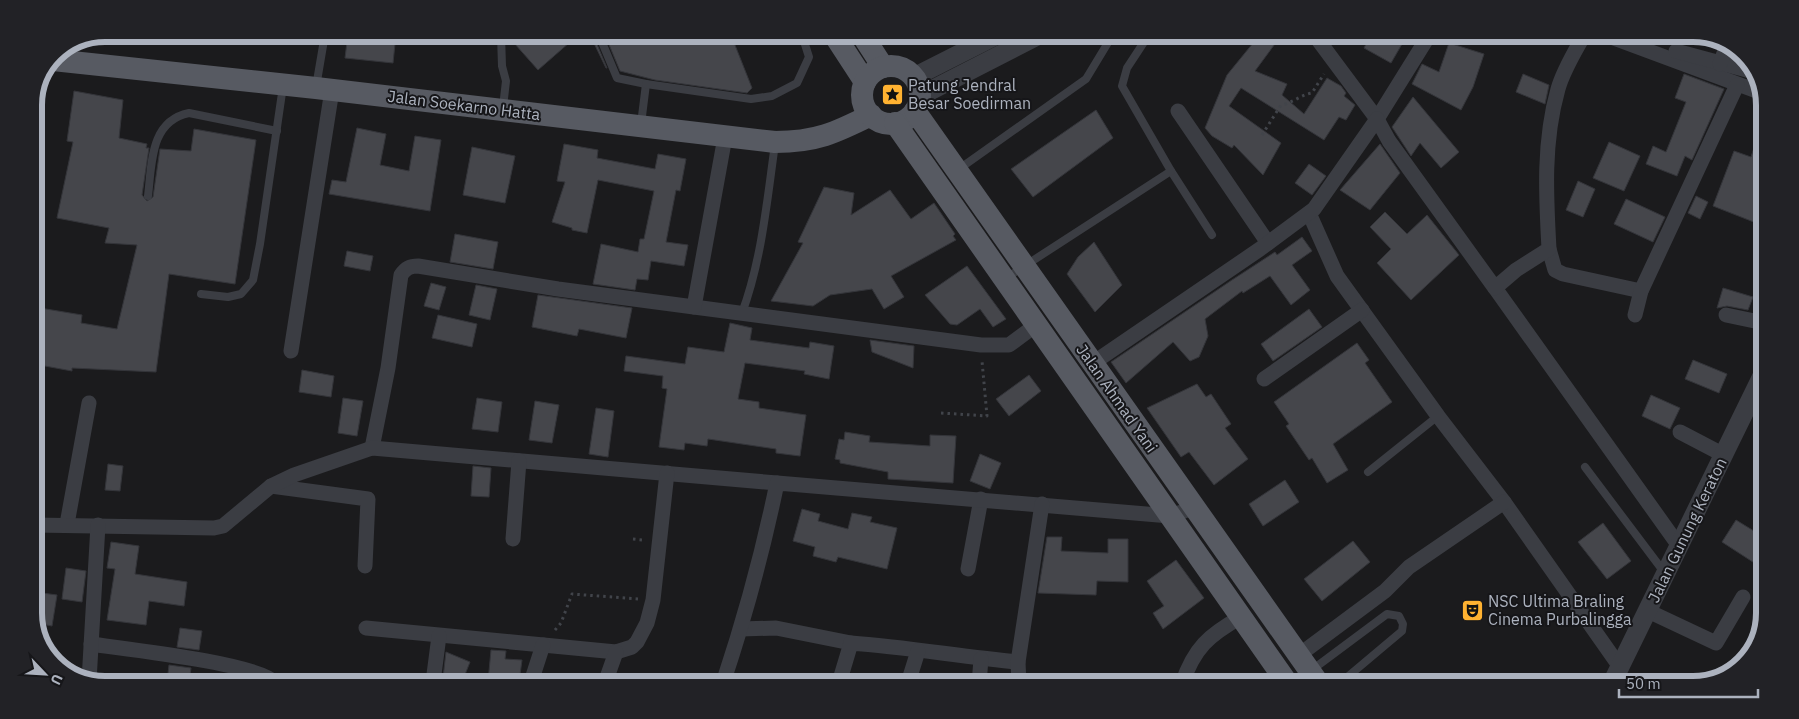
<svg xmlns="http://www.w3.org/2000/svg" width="1799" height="719" font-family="'IBM Plex Sans',sans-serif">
	<rect width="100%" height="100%" fill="#1b1b1d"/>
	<g fill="#45464b" stroke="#34353a">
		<path d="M348 34H396L393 63 345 58Z"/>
		<path d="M507 35H578L538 70Z"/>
		<path d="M590 35H593L607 68H606Z"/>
		<path d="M605 35H731L752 88 747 93 655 80 620 71Z"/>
		<path d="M1258 37H1280L1255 71 1287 84 1282 95 1304 114 1327 78 1341 86 1346 93 1344 96 1355 105 1346 120 1339 117 1324 140 1241 88 1229 106 1281 143 1263 175 1234 145 1232 148 1212 136 1205 128 1227 75Z"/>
		<path d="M1370 37H1406L1391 63 1364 48Z"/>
		<path d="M1449 43 1484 54 1473 87 1461 110 1412 84 1422 64 1439 72Z"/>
		<path d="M1523 74 1549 85 1545 104 1516 92Z"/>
		<path d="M1684 74 1724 89 1692 160 1685 156 1677 176 1646 164 1653 146 1666 152 1686 102 1675 98Z"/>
		<path d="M74 91 123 100 119 138 147 144 146 148H149L142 195 147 201 153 197 160 149 191 151 194 129 256 140 235 284 169 274 156 372 72 368V371L34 364V307L82 315 81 323 117 329 137 245 105 243 109 228 57 218 73 142 67 141Z"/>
		<path d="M1413 97 1459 152 1441 168 1420 143 1411 156 1392 127Z"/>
		<path d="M1096 110 1113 138 1033 197 1011 169Z"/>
		<path d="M1761 126H1765L1764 226 1713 206 1734 151 1751 157Z"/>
		<path d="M357 128 386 134 380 165 409 171 415 136 441 140 430 211 329 194 332 180 346 182Z"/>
		<path d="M1609 142 1640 156 1624 191 1593 178Z"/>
		<path d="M564 144 598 150 597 158 655 169 658 154 686 159 680 191 676 190 666 242 688 245 684 266 651 261 648 280 637 279 635 290 593 284 601 244 638 252 640 239H644L654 191 598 180 587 233 572 230V228L552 222 565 182 557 181Z"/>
		<path d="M1380 144 1400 173 1370 210 1340 190Z"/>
		<path d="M472 147 515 156 505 203 463 195Z"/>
		<path d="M1309 164 1326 176 1312 195 1295 183Z"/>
		<path d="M1578 181 1595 189 1583 217 1566 210Z"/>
		<path d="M824 187 854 193 851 215 890 190 911 219 934 203 955 234 953 236 956 240 891 276 904 297 884 309 872 289 830 295 813 306 771 301 803 243 798 242Z"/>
		<path d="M1696 196 1708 202 1700 219 1688 213Z"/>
		<path d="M1626 199 1665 217 1653 242 1614 224Z"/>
		<path d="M1385 212 1407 234 1427 215 1459 255 1411 300 1377 263 1391 249 1370 227Z"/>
		<path d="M455 234 498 242 493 269 450 262Z"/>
		<path d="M1302 237 1312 251 1292 265 1310 290 1291 305 1270 276 1243 293 1242 291 1205 319 1208 336 1199 357 1190 361 1173 342 1126 383 1111 362 1232 280 1275 252 1277 255Z"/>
		<path d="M1094 242 1122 285 1095 312 1067 274 1078 257Z"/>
		<path d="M347 251 373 256 370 271 344 266Z"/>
		<path d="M967 266 1006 319 993 327 980 309 957 325 950 324 925 295Z"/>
		<path d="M431 283 446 287 439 310 424 306Z"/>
		<path d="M476 285 497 289 490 320 469 315Z"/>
		<path d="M1723 288 1753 297 1748 310 1727 306 1717 308Z"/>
		<path d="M538 295 632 308 626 338 579 329 577 336 532 327Z"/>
		<path d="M1309 309 1322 327 1273 361 1261 344Z"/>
		<path d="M438 315 477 324 472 347 432 338Z"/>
		<path d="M730 323 752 328 750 340 809 348 810 342 834 346 829 379 804 374 805 371 745 363 738 399 759 402V408L806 415 800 456 776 453V449L708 439 707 446 685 443 684 450 659 447 667 389 662 388 663 376 624 371 626 356 685 364 688 347 724 352Z"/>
		<path d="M870 340 914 346 913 368 872 352Z"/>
		<path d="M1357 343 1369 360 1365 363 1392 402 1333 444 1348 470 1327 483 1312 458 1309 460 1286 426 1289 424 1274 402Z"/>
		<path d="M1693 360 1727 374 1719 393 1685 379Z"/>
		<path d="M302 370 334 376 331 397 299 392Z"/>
		<path d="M1029 375 1041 391 1009 416 996 399Z"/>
		<path d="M1197 384 1206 397 1211 394 1231 424 1225 428 1248 459 1214 485 1189 452 1181 457 1147 408Z"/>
		<path d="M1651 395 1680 408 1670 429 1642 416Z"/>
		<path d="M343 398 363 401 357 436 338 433Z"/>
		<path d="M477 398 502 402 498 432 472 429Z"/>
		<path d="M535 401 559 405 552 443 529 440Z"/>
		<path d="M596 408 614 411 608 457 589 454Z"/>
		<path d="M845 432 870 436 869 442 930 446V435L956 436 953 483 888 479V472L840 463V460L835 459 839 439 844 440Z"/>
		<path d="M980 454 1001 463 990 489 970 481Z"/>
		<path d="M108 464 123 466 120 491 105 490Z"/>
		<path d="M473 466 491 468 489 497 471 496Z"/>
		<path d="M1285 480 1299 502 1263 526 1249 504Z"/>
		<path d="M802 509 820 514 818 521 848 529 852 513 872 517 870 522 897 528 887 569 838 557 836 562 813 556 815 547 793 541Z"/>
		<path d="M1736 520 1762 536V553L1756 564 1722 542Z"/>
		<path d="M1603 523 1631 561 1607 579 1578 542Z"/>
		<path d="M1047 537H1062L1061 551 1108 553V539H1128V582L1097 581 1096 595 1038 593Z"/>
		<path d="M1353 541 1370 562 1322 601 1304 579Z"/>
		<path d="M111 542 139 546 135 574 187 582 184 606 149 601 146 625 107 620 115 569 107 568Z"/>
		<path d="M1176 560 1204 598 1163 629 1153 613 1164 606 1147 581Z"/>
		<path d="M66 568 86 571 82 602 62 599Z"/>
		<path d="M42 593 57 595 52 626 36 623 34 618V596L42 597Z"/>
		<path d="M180 628 202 631 199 650 177 647Z"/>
		<path d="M491 650 506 651 505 659 522 660 519 682H488Z"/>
		<path d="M446 652 470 662 462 682H453L443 678Z"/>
		<path d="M169 665 191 668 189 682H167Z"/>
	</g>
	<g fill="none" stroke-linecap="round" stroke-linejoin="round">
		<g stroke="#41444a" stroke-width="3" stroke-dasharray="2.5 4" stroke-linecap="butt">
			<path d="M1262 135 1281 105C1293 103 1300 95 1312 93L1324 74"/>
			<path d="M941 413 987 416 982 361"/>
			<path d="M633 539 643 540"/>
			<path d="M555 630 561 623 572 594 638 599"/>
		</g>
		<g stroke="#3b3d43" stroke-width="8">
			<path d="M501 35 502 66 506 81 503 107"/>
			<path d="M599 35 617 78 646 84 641 124"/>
			<path d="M646 84 751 99 772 96 797 83 809 57 802 35"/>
			<path d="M316 87 325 34"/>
			<path d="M959 169 1086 79 1112 36"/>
			<path d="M1171 171 1212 235"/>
			<path d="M148 196C152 163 150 121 189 113L277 131"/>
			<path d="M1006 278 1171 171 1122 86 1127 68 1148 36"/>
			<path d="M201 294 228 297 241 294 253 280 260 244 283 86"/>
			<path d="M742 313C762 259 767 200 775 144"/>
			<path d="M1585 467 1664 572"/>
			<path d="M1368 472 1438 416"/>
			<path d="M1293 684 1387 614 1399 616 1403 624 1402 631 1339 684"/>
		</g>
		<g stroke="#3b3d43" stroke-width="15">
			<path d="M1316 37 1377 119 1428 37"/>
			<path d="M1611 37 1762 93"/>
			<path d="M1676 51 1754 72"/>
			<path d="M1720 64 1727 45"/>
			<path d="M1178 111 1268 243"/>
			<path d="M1309 213 1337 276 1438 416 1504 502 1620 667"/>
			<path d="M1549 249 1555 270 1563 274 1641 291"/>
			<path d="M1495 288 1679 546"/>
			<path d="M694 307 981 345H1009L1036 325"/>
			<path d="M1635 315 1641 291 1737 85"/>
			<path d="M1726 315 1764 323"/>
			<path d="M291 351 332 90"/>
			<path d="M1093 363 1260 249 1314 209 1377 119 1389 141 1495 288 1516 270 1549 249C1546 195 1543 142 1558 89 1563 71 1574 53 1583 37"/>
			<path d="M1264 379 1362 310"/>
			<path d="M1680 432 1724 455"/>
			<path d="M372 448 388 368 401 275C406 268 410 266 418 266L558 289 694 307 725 137"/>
			<path d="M271 486 368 499 365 566"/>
			<path d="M67 524 89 403"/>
			<path d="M34 525 214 528 223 526 271 486 294 475 372 448 777 483"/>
			<path d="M513 539 519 461"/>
			<path d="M968 569 981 499"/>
			<path d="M1648 611 1716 643 1743 597"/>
			<path d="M366 628 616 652 632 647 637 642 647 623 653 600 667 473"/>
			<path d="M741 629 776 628 851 643"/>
			<path d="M91 644C125 649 255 663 274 682"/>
			<path d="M1299 655 1385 591 1409 567 1504 502"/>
			<path d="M89 681 98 525"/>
			<path d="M433 682 439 636"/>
			<path d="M531 682 543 645"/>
			<path d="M605 683 616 652"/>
			<path d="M723 683C745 617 763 551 777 483L1170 516 1193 508"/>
			<path d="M839 683 851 643C907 647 963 657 1018 662"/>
			<path d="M908 683 918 651"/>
			<path d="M979 684 981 659"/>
			<path d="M1019 684 1018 662 1042 504"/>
			<path d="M1182 684C1194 648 1209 635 1241 617"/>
		</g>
		<g stroke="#3b3d43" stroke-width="19">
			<path d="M914 77 995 36"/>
			<path d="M920 96 1037 36"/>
			<path d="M1611 685 1763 374"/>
		</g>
		<g stroke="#575a62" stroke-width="22">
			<path d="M835 36 865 82"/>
			<path d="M863 36 883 67"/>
			<path d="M53 60 316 88 775 142C816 142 835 133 871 115"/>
			<circle cx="891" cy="95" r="29"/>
			<path d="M915 111 1319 684"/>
			<path d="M895 123 1288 684"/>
		</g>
	</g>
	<defs>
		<symbol id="sight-square" viewBox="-11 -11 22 22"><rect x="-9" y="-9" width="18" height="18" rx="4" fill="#ffb231" stroke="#161619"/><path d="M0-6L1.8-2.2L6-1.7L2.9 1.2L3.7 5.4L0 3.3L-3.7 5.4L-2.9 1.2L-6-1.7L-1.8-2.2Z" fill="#111"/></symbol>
		<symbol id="theatre-square" viewBox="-11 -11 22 22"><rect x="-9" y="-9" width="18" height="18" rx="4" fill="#ffb231" stroke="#161619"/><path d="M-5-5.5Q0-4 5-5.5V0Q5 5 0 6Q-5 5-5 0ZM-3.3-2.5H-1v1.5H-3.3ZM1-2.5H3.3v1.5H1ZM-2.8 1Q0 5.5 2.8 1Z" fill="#111"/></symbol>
	</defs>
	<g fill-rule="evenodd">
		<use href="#sight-square" x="880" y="82" width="25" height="25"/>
		<use href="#theatre-square" x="1460" y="598" width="25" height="25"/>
	</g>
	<g text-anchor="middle" stroke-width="4" stroke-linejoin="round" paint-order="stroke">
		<g font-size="16" fill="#acb2be" stroke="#161619" text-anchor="start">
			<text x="908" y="91">Patung Jendral<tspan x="908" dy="18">Besar Soedirman</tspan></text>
			<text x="1488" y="607">NSC Ultima Braling<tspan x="1488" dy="18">Cinema Purbalingga</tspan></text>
		</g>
		<g font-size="16" fill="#acb2be" stroke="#161619">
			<text transform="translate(464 105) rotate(7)" y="6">Jalan Soekarno Hatta</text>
			<text transform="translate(1117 398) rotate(55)" y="6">Jalan Ahmad Yani</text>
			<text transform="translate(1687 530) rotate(-64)" y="6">Jalan Gunung Keraton</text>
		</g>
	</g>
	<path d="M0 0H1799V719H0ZM105 42H1693A63 63 0 0 1 1756 105V613A63 63 0 0 1 1693 676H105A63 63 0 0 1 42 613V105A63 63 0 0 1 105 42Z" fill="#222226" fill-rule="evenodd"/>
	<path fill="none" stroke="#acb2be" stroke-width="6" d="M105 42H1693A63 63 0 0 1 1756 105V613A63 63 0 0 1 1693 676H105A63 63 0 0 1 42 613V105A63 63 0 0 1 105 42Z"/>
	<g transform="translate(45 674) rotate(115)" stroke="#161619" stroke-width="4" paint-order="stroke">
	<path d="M0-4L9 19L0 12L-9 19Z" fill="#acb2be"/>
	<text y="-8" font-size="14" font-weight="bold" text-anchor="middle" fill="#acb2be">U</text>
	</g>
	<path d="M1619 689v8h139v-8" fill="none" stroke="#acb2be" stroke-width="2.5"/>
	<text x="1626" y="689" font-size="15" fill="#acb2be" stroke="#161619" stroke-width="4" paint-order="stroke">50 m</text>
</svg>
